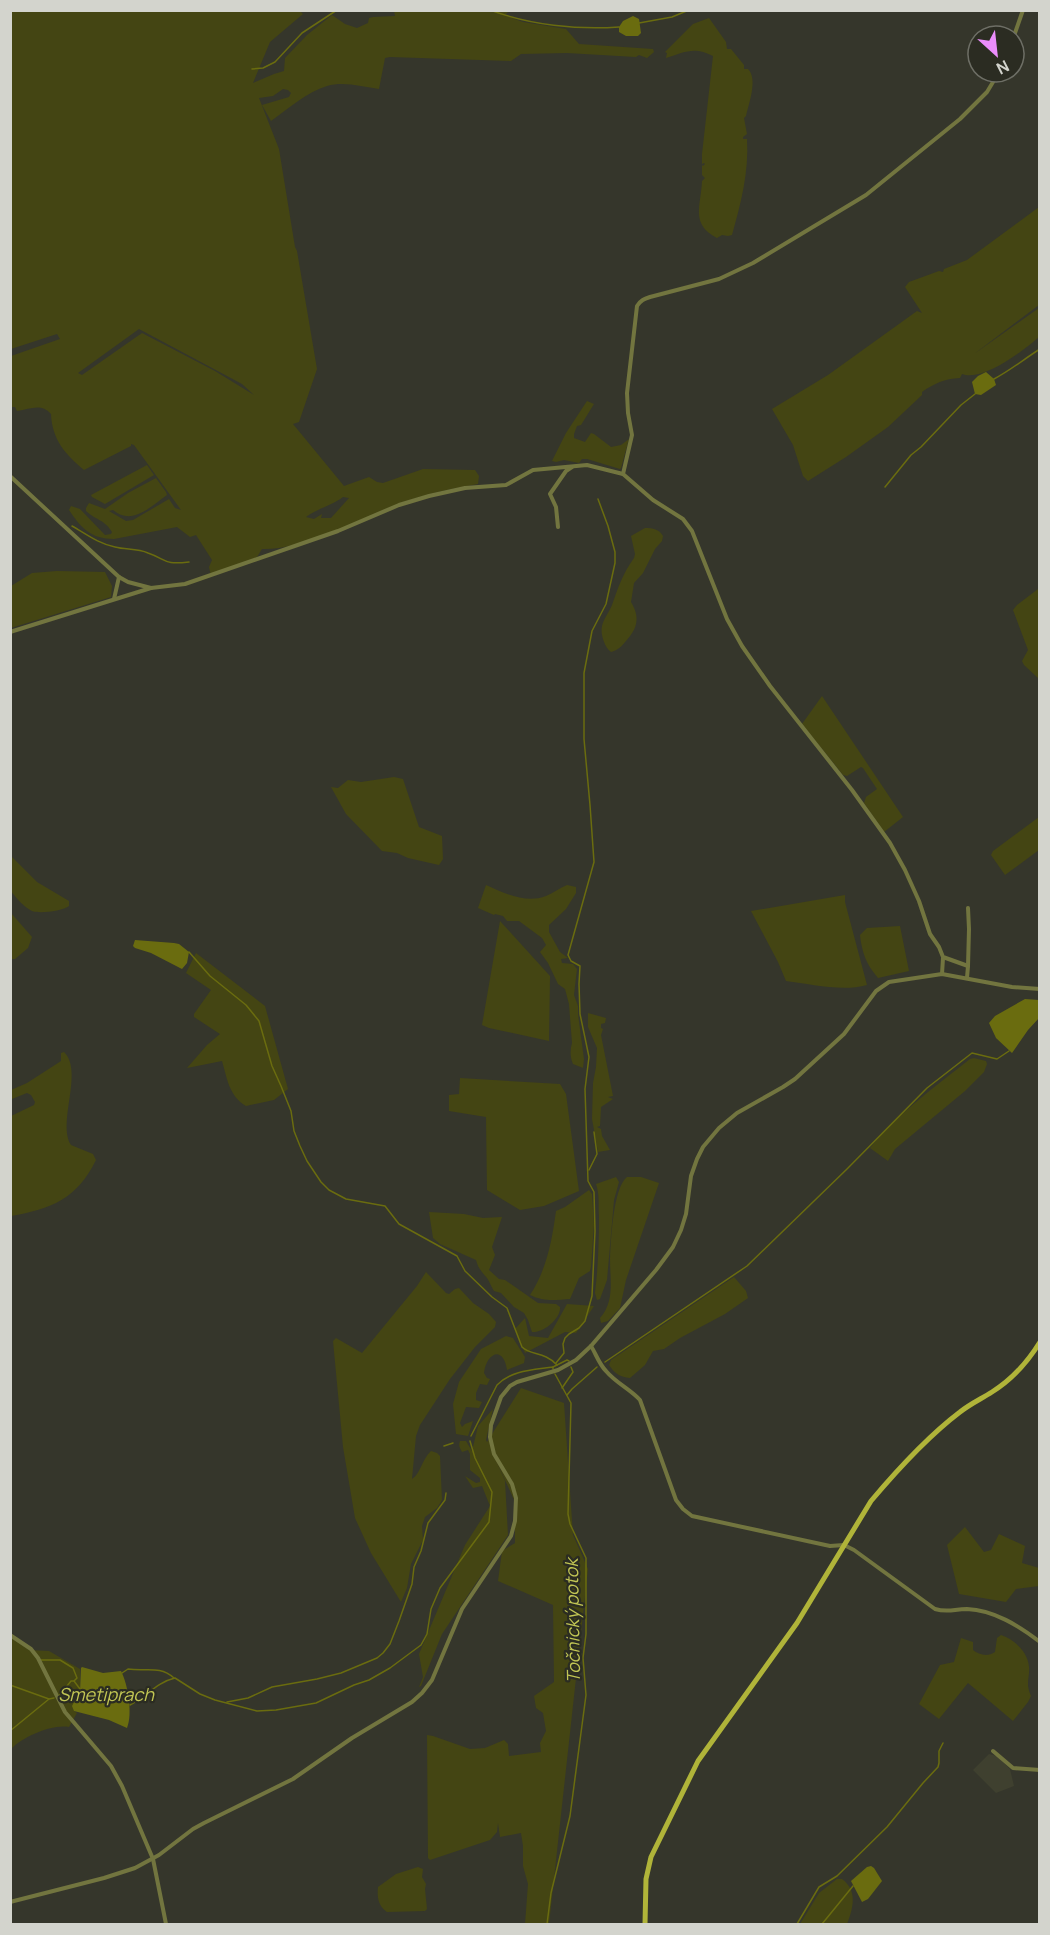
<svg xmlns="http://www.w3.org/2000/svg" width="1050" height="1935" font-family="Manrope,sans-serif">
	<rect width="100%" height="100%" fill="#35362b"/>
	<path fill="#3f402f" d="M989 1754 997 1756 1010 1769 1014 1786 996 1793 973 1770Z"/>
	<g fill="#444513" fill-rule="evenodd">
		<path d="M10 11H300L303 14 270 42 253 83 274 74 284 71 285 58 307 35 332 15 345 24 357 28 368 23 369 18 373 17 395 16 394 11H509L506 14H501L523 22 566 29 579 44 653 49 654 52 647 58 639 55 636 57 567 53 521 54 511 61 390 57 385 58 379 89C363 87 344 81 327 86 307 92 288 109 271 121L262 105 289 97 291 93 288 90 283 89 273 96 259 98 279 149 295 247 297 251 317 369 299 422 293 424 344 486 369 477 377 482 383 483 423 469 475 470 479 476 478 484C450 489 420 495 393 506 355 521 303 550 262 549L257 557 211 576 209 567 212 560 196 535 190 537 177 527 114 539C91 539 81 528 69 510L71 506 80 509 105 535 111 534 112 532C104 519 97 521 86 511V508L89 503 105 509 128 493 156 478 166 492 167 495C150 507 132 526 113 510L109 511 126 521 133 520 169 499 175 508 181 510 134 445 131 444V446L84 470C66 455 52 440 51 414 41 403 31 409 17 411L15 407H11V356L60 339 57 334 11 349ZM139 329 242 384 254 395 215 371 142 333 82 375 78 373ZM343 497 349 498 331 518H321L322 514 314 519 306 517C318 508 331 506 343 497Z"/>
		<path d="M709 18 726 42 727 49H731L744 65V69H748C758 79 749 103 746 116L744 118 747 134 743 137V139H747C749 172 741 203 732 235L728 236 722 235 717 238C690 224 701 206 702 181L705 178 702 175V165L703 166 705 164 704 163 702 164V154L713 56C695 46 684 52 666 58L667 53 665 52 693 24Z"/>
		<path d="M1039 207V305L974 354 1039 308V337C1024 350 983 382 962 374L960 378C944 379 935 383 922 392V395L888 427 846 457 808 481 803 476 793 445 772 409 828 375 917 311 922 313 905 287 909 282 939 271 943 272 944 269 967 260Z"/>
		<path d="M587 401 594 404 581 425 577 426 574 434V438L585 442 591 433 594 434 611 447 621 445 629 439 621 468 620 469 587 459H582L579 463 564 460 556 462 552 461 566 433Z"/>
		<path d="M147 465 154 475 105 504 92 497 91 495Z"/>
		<path d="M645 528C653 528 659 529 663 536L662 541 655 549 643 573 634 583 631 602C640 617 638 628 626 641 622 646 618 650 611 652 605 648 600 634 602 626 603 620 609 612 612 605 618 588 623 573 634 558L635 554 631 536Z"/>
		<path d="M57 571 105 572 112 586 111 597 11 628V586L32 573Z"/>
		<path d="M1038 589H1040L1039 679 1024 665 1022 661 1028 650 1013 610 1017 605Z"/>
		<path d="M822 696 903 817 884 832 864 803 866 797 877 789 863 768 861 767 847 776 843 775 802 724Z"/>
		<path d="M394 777 403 779 419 827 442 836 443 859 439 865 408 858 397 853 382 851 346 814 331 787 338 788 348 780 361 782Z"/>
		<path d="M1039 817V850L1005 875 991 855 993 851Z"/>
		<path d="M11 856 37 882 69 901V906C63 911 39 914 32 911 24 907 16 898 11 891Z"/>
		<path d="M486 885C504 893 526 904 546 896 553 893 560 888 567 885L576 887V893L566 909 549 925V932L560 952 568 958 561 959 562 963 573 964 577 969 574 995 578 1006V1014L584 1059 583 1068 573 1064C570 1057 570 1050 572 1043L569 1004 565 989 558 984 548 963 540 952 546 945 542 938 519 921H507L503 916 495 914 494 915 478 908Z"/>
		<path d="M845 895V902L867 985C842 992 811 984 786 981L778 962 751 911Z"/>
		<path d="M11 913 32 937 28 948 15 959H11Z"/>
		<path d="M500 921 550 976 549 1041 489 1028 482 1025Z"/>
		<path d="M900 926 909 971 878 978C866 964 862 953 860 935L867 928Z"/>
		<path d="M196 953 265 1006 288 1089 274 1100 246 1106C229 1096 227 1078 222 1061L187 1068 207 1045 220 1034 194 1017V1014L211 990 186 973Z"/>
		<path d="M588 1013 606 1018 605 1023 601 1024V1028L603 1029 601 1035 613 1096 608 1097 613 1099 601 1107 600 1126 597 1127 601 1129 602 1136 610 1150 598 1152 592 1119 593 1083 596 1067 597 1048 588 1027Z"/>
		<path d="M64 1052C84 1072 57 1122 71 1145L93 1154 96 1160C77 1199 51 1209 11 1216V1116L34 1105 35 1102 31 1095 27 1093 12 1099 11 1090 27 1083 58 1063 61 1061V1053Z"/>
		<path d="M974 1058 986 1061 987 1064 984 1072 965 1091 895 1149 888 1161 870 1148C897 1114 936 1086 970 1059Z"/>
		<path d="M460 1078 560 1084 566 1094 579 1191 544 1206 520 1210 487 1190 486 1117 449 1111V1095L459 1094Z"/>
		<path d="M616 1177 619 1182 614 1200 607 1280 600 1299 597 1300 595 1293C598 1268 599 1242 599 1217 598 1203 600 1197 596 1184Z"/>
		<path d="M627 1177H641L659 1183 626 1280 620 1308 608 1321 601 1323 600 1318C615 1301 610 1280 610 1259 611 1240 613 1188 627 1177Z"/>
		<path d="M589 1190 592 1194 594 1225 591 1267 590 1271 579 1278 570 1299C556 1300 544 1302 530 1295 547 1269 552 1240 556 1211L565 1207Z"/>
		<path d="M429 1212 464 1214 483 1218 502 1217 492 1247 495 1255 489 1270 499 1279 505 1280 538 1303 556 1304 560 1307C561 1319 543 1333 532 1332L528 1320 524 1313 514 1307 501 1293 494 1291C491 1287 490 1282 487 1278 481 1271 478 1268 476 1260L440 1244 433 1238Z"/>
		<path d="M426 1272 446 1293 449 1294 455 1289 459 1288 473 1303 489 1314 496 1322 495 1327 475 1347 450 1379 420 1425 416 1436 412 1479C421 1473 422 1459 431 1451L437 1453 440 1456 442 1500 437 1508 425 1517 422 1526 423 1540 411 1564 407 1588 401 1602 371 1553 355 1518 343 1447 333 1341 336 1338 362 1353 417 1286Z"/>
		<path d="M734 1277 746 1291 748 1298 725 1314 680 1338 664 1349 653 1351 645 1365 630 1378C620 1377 615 1374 609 1365L611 1360Z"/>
		<path d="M567 1304 594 1306 576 1333 565 1332 525 1353 515 1329 525 1318 529 1336 548 1338Z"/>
		<path d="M506 1336 513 1338 525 1357 524 1363 507 1370C503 1344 486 1354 484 1373L487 1378 490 1379 487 1385 480 1384 476 1393V1400L482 1402 479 1408 466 1407 460 1423 462 1427 465 1424 473 1421 468 1436 456 1434 453 1404 459 1382 481 1349Z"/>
		<path d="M521 1388 564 1403 573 1535 588 1569 549 1924H525L528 1884 523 1866V1846L521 1833 500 1837 498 1823 497 1832 490 1840 430 1860 428 1858 427 1735 433 1736 470 1749 485 1748 504 1740 508 1744 509 1756 541 1752 540 1743 546 1731 543 1713 536 1708 534 1696 554 1682 553 1605 498 1581 502 1551 515 1543V1502L495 1458 505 1481 508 1535 442 1634 421 1686 419 1687 423 1677 419 1654 465 1545 490 1506 482 1486 473 1488 465 1476 476 1483 480 1482V1478L470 1470V1454L468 1450 462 1452C460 1448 458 1446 460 1441H466L472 1451 478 1426 493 1409 486 1440 487 1442Z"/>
		<path d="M965 1527 984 1552 991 1550 999 1534 1025 1546 1022 1563 1039 1568V1586L1016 1589 1006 1602 959 1594 947 1545Z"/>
		<path d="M1001 1635C1014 1639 1028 1652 1029 1667 1030 1678 1025 1683 1031 1696L1028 1702 1013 1721 968 1683 939 1719 919 1704 940 1665 954 1662 961 1638 973 1642V1650C979 1655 988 1657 995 1652L997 1638Z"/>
		<path d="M10 1637 29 1650 49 1651 80 1669V1691L74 1711 77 1713 69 1727C51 1724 23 1737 11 1749Z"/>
		<path d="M418 1867 423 1869 422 1877 426 1884 425 1889 427 1909 425 1911 387 1912C378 1906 377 1897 378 1887L396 1874Z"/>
		<path d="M837 1879H842C858 1891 853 1908 847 1924H800L819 1893Z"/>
	</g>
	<g fill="#6a6c0f">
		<path d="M633 16 639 19 641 33 638 36H626L619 32V27L623 21Z"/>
		<path d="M986 372 994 379 996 385 981 395 975 394 972 382 978 376Z"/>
		<path d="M135 940 174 943 179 944 189 952 187 963 182 969 180 968 151 953 135 948 133 946Z"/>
		<path d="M1025 999 1039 1000V1018L1028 1030 1012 1053 996 1038 989 1023 995 1016Z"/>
		<path d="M82 1667 103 1673 121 1671C128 1684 133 1715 127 1728L109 1720 74 1711 72 1706 80 1691 81 1668Z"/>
		<path d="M871 1866 874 1868 882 1881 868 1899 862 1902 851 1881 867 1867Z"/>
	</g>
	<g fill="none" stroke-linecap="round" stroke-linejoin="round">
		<g stroke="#6a6c0f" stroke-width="1.5">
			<path d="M490 10C530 25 577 30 619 27"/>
			<path d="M639 23 672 17 689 10"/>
			<path d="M252 69 263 68 275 62 302 33 337 10"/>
			<path d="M994 379C1011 370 1024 359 1040 349"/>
			<path d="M885 487 911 455 921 447 961 405 975 394"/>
			<path d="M72 526C86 534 99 544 115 547 126 550 137 548 148 553 168 560 163 565 189 562"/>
			<path d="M189 952 210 976 246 1005 259 1021 272 1066 281 1086 291 1111 294 1131 300 1146 307 1161 321 1182 329 1190 346 1199 385 1206 399 1224 457 1256 465 1271 492 1297 507 1308 522 1347C531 1356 544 1351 557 1365"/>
			<path d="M589 1170 597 1154 594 1132"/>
			<path d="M605 1362 747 1266 847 1169 927 1088 972 1053 997 1059 1009 1051"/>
			<path d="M556 1363 564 1353 563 1344 565 1338 569 1334 579 1328 585 1321 592 1296 595 1231 594 1192 588 1181 585 1089 589 1057 580 1014 579 984 580 966 571 961 568 955 594 862 590 805 584 739V673L592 631 606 604 615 563V552L608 526 598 499"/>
			<path d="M553 1367 567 1360 569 1361"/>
			<path d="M562 1388 573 1372 571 1367"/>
			<path d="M567 1395 572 1389 597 1367"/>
			<path d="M471 1436 497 1385C512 1370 533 1370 553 1367V1369"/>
			<path d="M444 1446 453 1443"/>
			<path d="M41 1660H60L73 1668 77 1678 74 1681"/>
			<path d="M122 1673 128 1669C146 1672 159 1665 174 1678"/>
			<path d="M10 1685 49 1699 54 1698"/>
			<path d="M59 1696 71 1681H74L80 1689"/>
			<path d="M227 1702 248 1698 272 1687 317 1679 341 1673 377 1658 383 1653 390 1644 399 1621 412 1584 414 1567 421 1551 428 1523 445 1500 446 1493"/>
			<path d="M130 1705C146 1697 157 1682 175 1678L200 1694 215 1700 257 1711 276 1710 316 1703 354 1685 369 1680 390 1668 421 1645 427 1634 431 1609 440 1588 489 1522 492 1492 475 1458 470 1441"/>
			<path d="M10 1731 49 1699"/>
			<path d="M547 1924 551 1893 570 1816 586 1695 583 1658 586 1634V1558L570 1524 568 1514 571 1403 555 1374"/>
			<path d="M797 1924 819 1887 837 1876 887 1827 923 1783 938 1767 939 1763V1751L943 1743"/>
			<path d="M822 1924 853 1886"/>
		</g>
		<g stroke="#72753f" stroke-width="4">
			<path d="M1014 36 1023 10"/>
			<path d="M10 476 119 577 128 582 151 588"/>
			<path d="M558 527 556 507 550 494 566 471 572 467"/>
			<path d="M114 599 119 577"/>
			<path d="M10 632 151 588 185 584 338 531 399 505 429 496 465 488 506 485 533 470 544 469 587 465 623 474"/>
			<path d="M968 908 969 929 968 966"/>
			<path d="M942 974 943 958"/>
			<path d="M967 978 968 966 943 957 939 947 930 934 919 901 905 870 890 843 852 790 770 686 742 646 727 619 692 531 683 519 653 500 623 474 632 435 628 413 627 393 637 306C641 300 644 299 650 297L719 279 753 263 866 195 960 119 987 92 999 72"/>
			<path d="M591 1346C596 1354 599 1364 606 1371 616 1383 630 1389 640 1400L676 1500 683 1509 692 1516 830 1546 844 1545 854 1550 935 1609C948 1613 954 1609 967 1609 994 1610 1019 1626 1040 1642"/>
			<path d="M10 1635 31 1649 38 1658 65 1712 111 1766 122 1786 153 1859 166 1924"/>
			<path d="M993 1751 1013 1768 1040 1770"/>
			<path d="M10 1902 104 1878 135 1868 159 1855 193 1829 204 1823 293 1779 352 1738 412 1702 422 1693 432 1680 462 1609 511 1536 515 1521 516 1498 512 1484 494 1454 490 1437 491 1425 501 1397 510 1386 517 1382 558 1370 576 1360 591 1346 656 1270 673 1247 681 1230 686 1214 691 1176 697 1159 703 1147 719 1128 737 1113 783 1087 795 1079 844 1034 876 991 889 982 942 974 1012 987 1040 989"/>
		</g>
		<path stroke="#b0b439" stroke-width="5" d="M645 1924 646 1879 651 1857 698 1761 797 1623 871 1501C898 1469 927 1437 960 1412 970 1404 981 1399 992 1392 1013 1379 1027 1363 1040 1342"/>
	</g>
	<g text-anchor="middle" stroke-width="4.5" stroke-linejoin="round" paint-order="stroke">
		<g font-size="18" font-style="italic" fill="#c2c654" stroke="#2b2c22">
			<text transform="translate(573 1621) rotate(-91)" y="6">Točnický potok</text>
			<text x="106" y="1701">Smetiprach</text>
		</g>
	</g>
	<rect width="1050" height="1935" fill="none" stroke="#d3d4cd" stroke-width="24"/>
	<g transform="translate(996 54) rotate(153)"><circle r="28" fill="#2b2c22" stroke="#6e6f66" stroke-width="1.5"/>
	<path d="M0-4.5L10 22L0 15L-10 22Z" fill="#eb8dfc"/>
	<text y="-9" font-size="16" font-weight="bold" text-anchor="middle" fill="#d3d4cd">N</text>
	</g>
</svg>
